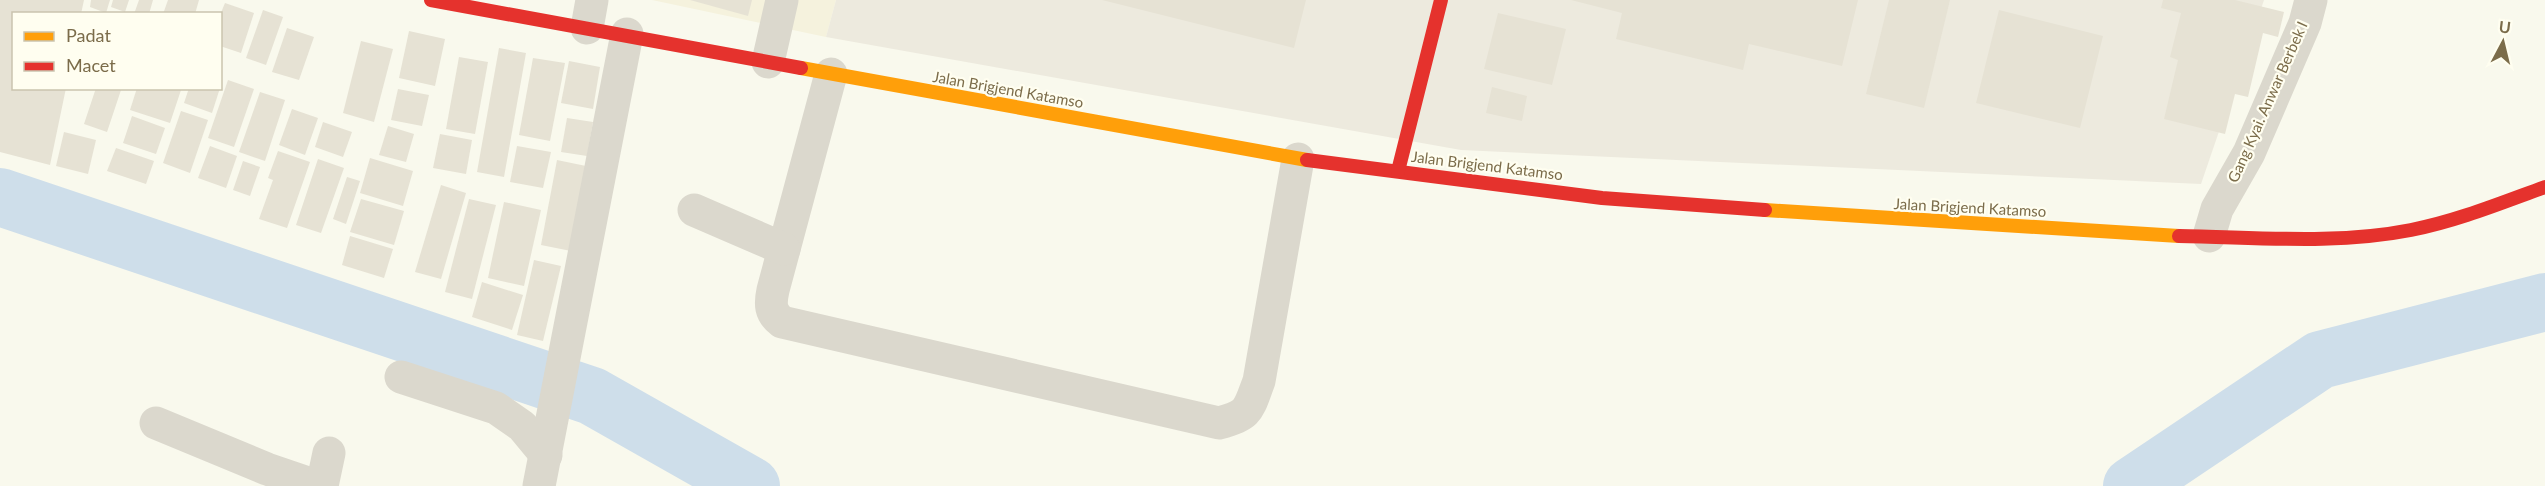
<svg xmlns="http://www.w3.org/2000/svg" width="2545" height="486" font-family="Lato,sans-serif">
	<rect width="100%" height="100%" fill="#f9f9ed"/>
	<path fill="#f5f2dd" d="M652 0H836L826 37Z"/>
	<path fill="#edeade" d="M836 0H2264L2201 184 1461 150 826 37Z"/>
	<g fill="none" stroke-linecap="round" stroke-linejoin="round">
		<g stroke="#cedeea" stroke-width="58">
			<path d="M0 197 592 396 751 486"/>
			<path d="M2132 486 2320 360 2545 302"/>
		</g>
	</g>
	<g fill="#e6e2d4">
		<path d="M0 0H84L81 14H14V88H66L50 165 0 152Z"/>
		<path d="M91 0H110L106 13 90 7Z"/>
		<path d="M113 0H129L125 12 111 7Z"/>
		<path d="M139 0H153L149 14H134Z"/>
		<path d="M168 0H199L195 14H163Z"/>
		<path d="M690 0H752L748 16Z"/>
		<path d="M1102 0H1306L1294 48Z"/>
		<path d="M1571 0H1858L1842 66 1749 44 1743 70 1616 39 1622 13Z"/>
		<path d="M1889 0H1950L1924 108 1866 94Z"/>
		<path d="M2163 0H2235L2284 12 2278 37 2263 33 2248 97 2235 94 2225 134 2164 119 2178 60 2170 57 2181 13 2161 8Z"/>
		<path d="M225 3 254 13 241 53 220 46V15Z"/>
		<path d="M263 10 283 17 266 65 246 58Z"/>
		<path d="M1999 10 2103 36 2080 128 1976 103Z"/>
		<path d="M1498 13 1566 29 1552 85 1484 69Z"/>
		<path d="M287 28 314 37 299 80 272 72Z"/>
		<path d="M409 31 445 39 435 86 399 78Z"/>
		<path d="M361 41 393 49 374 122 343 113Z"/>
		<path d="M499 48 526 53 504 177 477 172Z"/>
		<path d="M459 57 488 62 475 134 446 129Z"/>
		<path d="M533 58 565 63 550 141 519 135Z"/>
		<path d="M569 61 600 67 593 109 561 103Z"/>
		<path d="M228 80 254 89 234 147 208 138Z"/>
		<path d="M1492 87 1527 96 1522 121 1486 113Z"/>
		<path d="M96 88 121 90 107 132 84 124Z"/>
		<path d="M137 88 181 90 170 123 130 110Z"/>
		<path d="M189 88H220L212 113 184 103Z"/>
		<path d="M398 89 429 95 422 126 391 120Z"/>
		<path d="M260 92 285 100 265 161 239 152Z"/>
		<path d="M292 109 318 118 305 155 279 145Z"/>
		<path d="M181 111 208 120 190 173 163 163Z"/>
		<path d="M132 116 165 128 156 154 123 143Z"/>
		<path d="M567 118 593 122 587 156 561 152Z"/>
		<path d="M323 122 352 132 343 157 315 147Z"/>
		<path d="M388 126 414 134 406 162 379 155Z"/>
		<path d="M64 132 96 140 88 174 56 166Z"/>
		<path d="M440 134 472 140 466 174 433 168Z"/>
		<path d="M210 146 237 156 226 188 198 178Z"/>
		<path d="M517 146 551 152 543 188 510 182Z"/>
		<path d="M116 148 154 161 146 184 107 171Z"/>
		<path d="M278 151 310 162 287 228 259 219 273 180 268 178Z"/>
		<path d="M370 158 413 171 403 206 360 193Z"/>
		<path d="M318 159 344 168 321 233 296 225Z"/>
		<path d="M557 160 586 166 571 251 541 245Z"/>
		<path d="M243 161 260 167 250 196 233 190Z"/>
		<path d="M347 177 360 181 346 224 333 219Z"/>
		<path d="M441 185 466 193 441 279 415 272Z"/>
		<path d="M361 199 404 211 394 245 350 232Z"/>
		<path d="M469 199 496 205 472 299 445 292Z"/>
		<path d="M504 202 541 210 524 286 488 278Z"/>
		<path d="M350 236 393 249 384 278 342 265Z"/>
		<path d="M534 260 561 266 543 341 517 335Z"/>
		<path d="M482 282 523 295 512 330 472 317Z"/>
	</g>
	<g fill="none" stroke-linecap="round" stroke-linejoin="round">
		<g stroke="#dbd8cd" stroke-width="33">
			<path d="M587 28 592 0"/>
			<path d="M768 62 782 0"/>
			<path d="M831 74 773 290C770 304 770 313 782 322L1219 423C1250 415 1248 410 1259 381L1298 159"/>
			<path d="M694 210 784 249"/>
			<path d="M2209 236 2217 209 2249 153 2305 23 2311 0"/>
			<path d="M401 377 496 408 522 426 546 455"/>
			<path d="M156 423 267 469 317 486"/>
			<path d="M322 486 329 453"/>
			<path d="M539 486 627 34"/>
		</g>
		<g stroke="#ff9f0a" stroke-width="14">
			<path d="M801 68 1307 160"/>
			<path d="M1765 210 2179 236"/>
		</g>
		<g stroke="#e5322d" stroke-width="14">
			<path d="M431 0 801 68"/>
			<path d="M1307 160 1602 198 1765 210"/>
			<path d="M1398 171 1441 0"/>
			<path d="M2179 236C2256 237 2335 245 2411 230 2457 221 2501 203 2545 187"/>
		</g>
	</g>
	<g text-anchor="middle" stroke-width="4.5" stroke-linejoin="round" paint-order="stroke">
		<g font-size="15" fill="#7b6c4a" stroke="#fffef0">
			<text transform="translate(1008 90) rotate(10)" y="5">Jalan Brigjend Katamso</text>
			<text transform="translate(2268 102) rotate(-66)" y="5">Gang Kyai. Anwar Berbek I</text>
			<text transform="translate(1487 166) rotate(7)" y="5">Jalan Brigjend Katamso</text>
			<text transform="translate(1970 208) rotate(3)" y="5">Jalan Brigjend Katamso</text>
		</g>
	</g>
	<rect x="12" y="12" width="210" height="78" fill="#fffef0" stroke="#cac4ae" stroke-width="1.5"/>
	<rect x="24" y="32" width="30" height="9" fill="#ff9f0a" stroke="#cac4ae" stroke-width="1.5"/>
	<text x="66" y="42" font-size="18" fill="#7b6c4a">Padat</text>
	<rect x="24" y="62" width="30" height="9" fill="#e5322d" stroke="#cac4ae" stroke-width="1.5"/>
	<text x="66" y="72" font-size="18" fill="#7b6c4a">Macet</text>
	<g transform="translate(2503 42) rotate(7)" stroke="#fffef0" stroke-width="4.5" paint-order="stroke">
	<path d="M0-4.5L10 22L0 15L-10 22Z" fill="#7b6c4a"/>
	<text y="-9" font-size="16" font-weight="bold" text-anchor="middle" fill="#7b6c4a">U</text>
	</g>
</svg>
